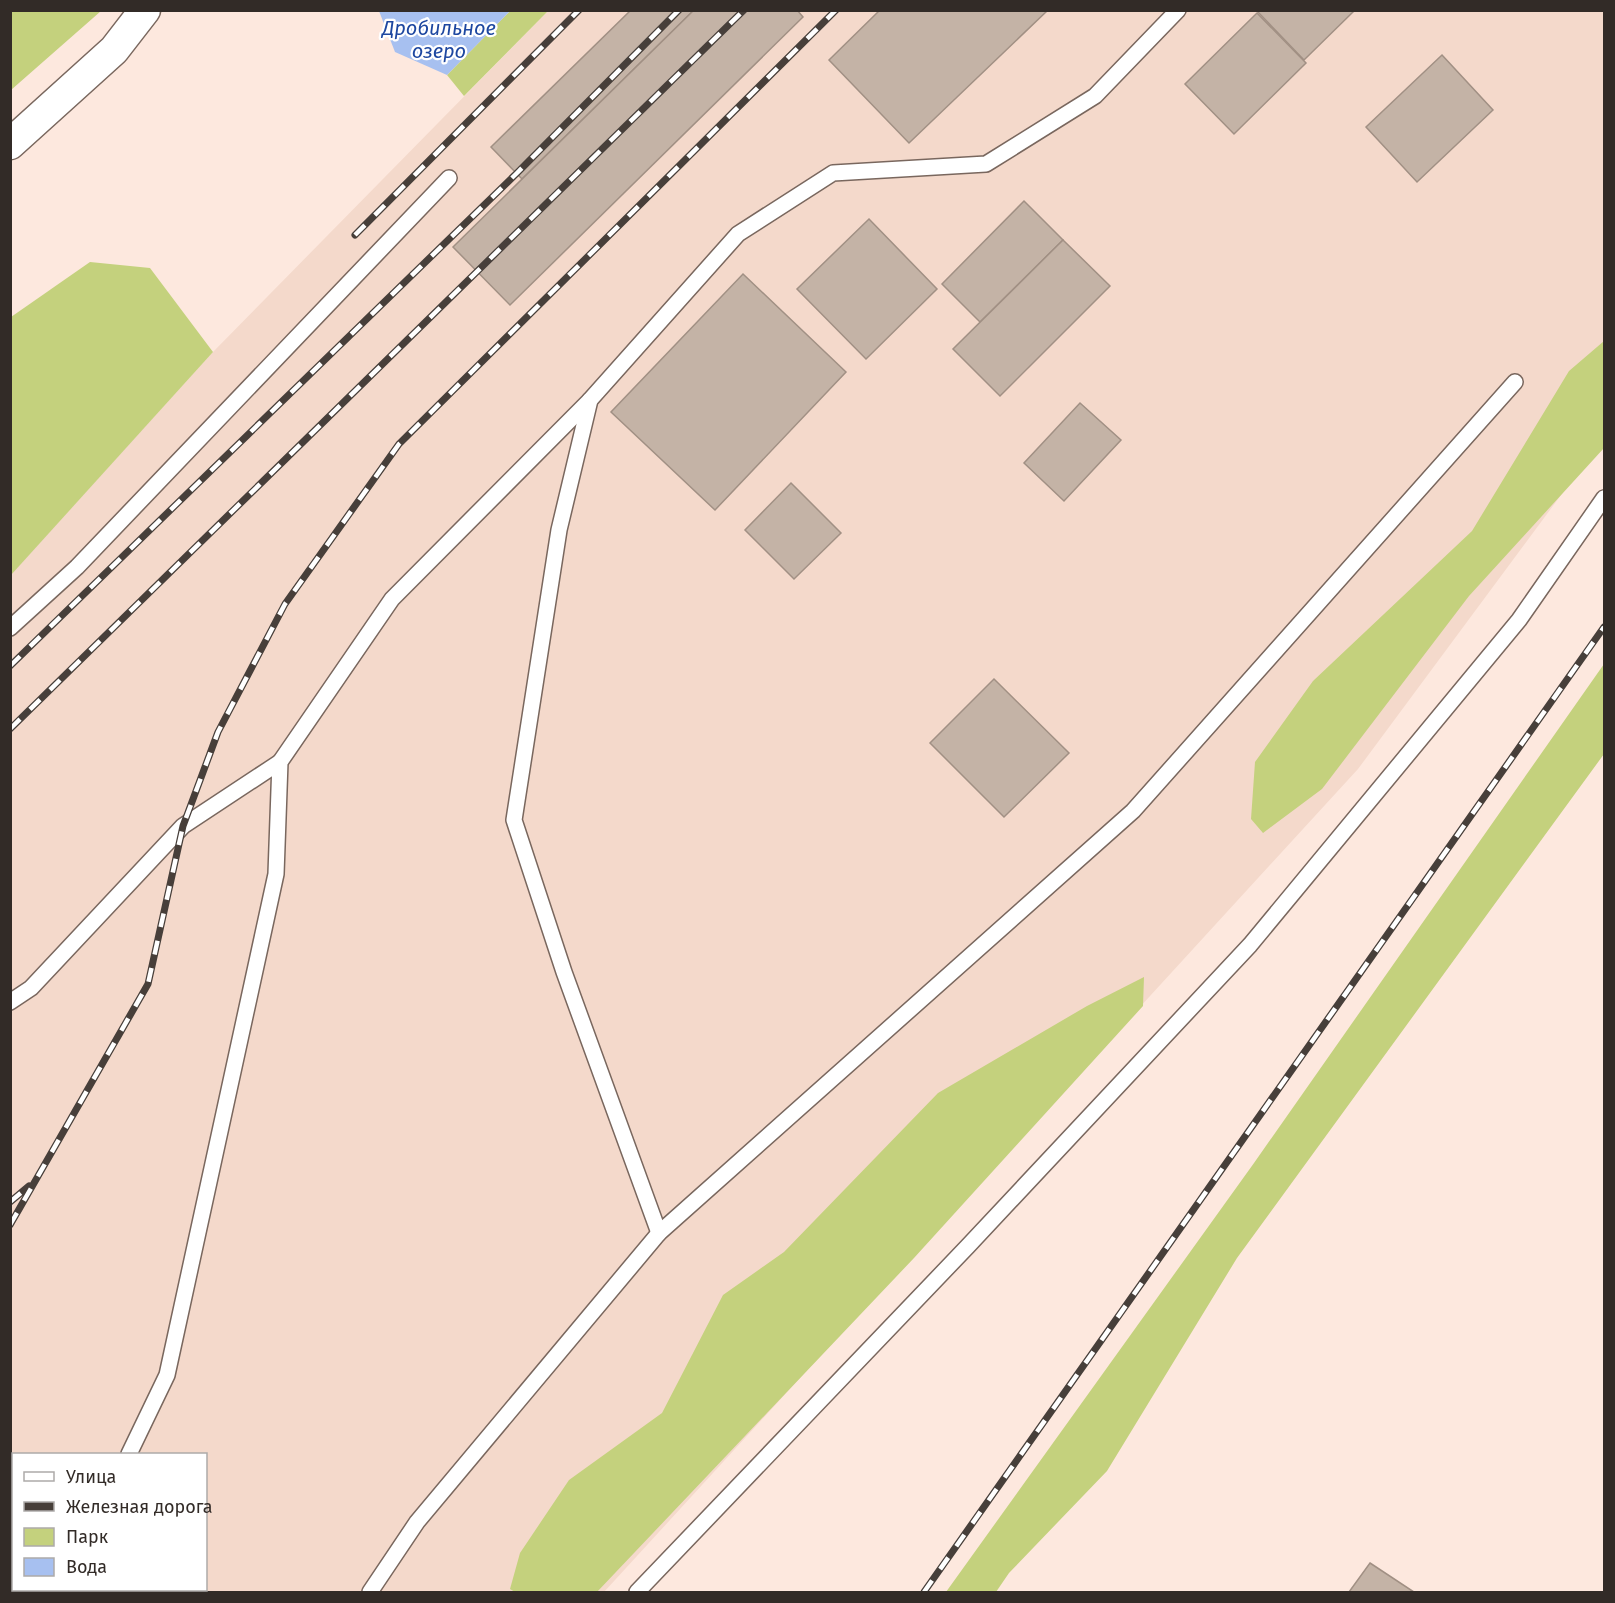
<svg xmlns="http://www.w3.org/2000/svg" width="1615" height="1603" font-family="'Fira Sans',sans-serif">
	<rect width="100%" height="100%" fill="#fde8de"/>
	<path fill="#f4d9cb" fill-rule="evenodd" d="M548 11H1604V437L1358 769 604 1592H11L10 575 213 352ZM14 1454H206V1590H14Z"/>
	<g fill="#c4d17d">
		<path d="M12 11V10L101 11 11 90Z"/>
		<path d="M510 11H548L464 96 447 75Z"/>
		<path d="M90 262 150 268 213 352 11 575V317Z"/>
		<path d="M1604 341V448L1469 596 1322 789 1263 833 1251 819 1255 762 1313 681 1472 531 1569 371Z"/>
		<path d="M1604 664V754L1237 1258 1107 1471 1009 1573 996 1592H946L1254 1163Z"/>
		<path d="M1144 977 1143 1006 914 1258 597 1592H515L510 1589 520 1553 569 1480 662 1413 723 1295 784 1252 938 1093 1087 1006Z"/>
	</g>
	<path fill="#a7c0f0" d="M379 11V10L510 11 447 75 395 52Z"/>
	<g fill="#c4b3a6" stroke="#a19084" stroke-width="1.5">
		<path d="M631 10H694L522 179 491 147Z"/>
		<path d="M694 10H797L803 17 510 305 453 247Z"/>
		<path d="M880 10H1048L909 143 829 60Z"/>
		<path d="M1256 10H1355L1304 60Z"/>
		<path d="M1257 13 1306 63 1234 134 1185 84Z"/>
		<path d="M1442 55 1493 110 1417 182 1366 127Z"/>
		<path d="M1024 201 1063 240 980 322 942 284Z"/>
		<path d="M869 219 937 289 866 359 797 289Z"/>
		<path d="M1063 240 1110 286 1000 396 953 349Z"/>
		<path d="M743 274 846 372 715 510 611 412Z"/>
		<path d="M1080 403 1121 440 1064 501 1024 463Z"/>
		<path d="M791 483 841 533 794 579 745 530Z"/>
		<path d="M994 679 1069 753 1004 817 930 743Z"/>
		<path d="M1370 1563 1414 1592H1349Z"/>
	</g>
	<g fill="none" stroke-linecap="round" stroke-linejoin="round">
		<defs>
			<g id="service">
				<path d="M10 628 77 567 449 178"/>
				<path d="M10 1002 31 988 183 826 280 762"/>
				<path d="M659 1233 564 972 514 820 559 530 590 400 738 234 833 173 986 164 1095 96 1178 10"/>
				<path d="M129 1454 167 1375 276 874 280 762 392 599 590 400"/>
				<path d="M63 1592 64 1590"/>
				<path d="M370 1592 417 1522 659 1233 1133 811 1515 382"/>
				<path d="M637 1592 968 1246 1250 945 1519 620 1604 498"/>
			</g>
			<path id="minor" d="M10 144 114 50 145 10"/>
		</defs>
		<use href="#service" stroke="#79675e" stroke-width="18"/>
		<use href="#minor" stroke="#79675e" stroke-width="33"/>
		<use href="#service" stroke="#fff" stroke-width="15"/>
		<use href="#minor" stroke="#fff" stroke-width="30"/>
		<defs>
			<g id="rail">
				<path d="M355 235 579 10"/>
				<path d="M10 666 517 173 679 10"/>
				<path d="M10 729 744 10"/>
				<path d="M10 1202 29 1186"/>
				<path d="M10 1225 148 984 183 826 218 732 285 604 399 444 836 10"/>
				<path d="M924 1592 1604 627"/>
			</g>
		</defs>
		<use href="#rail" stroke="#473f3a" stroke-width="7"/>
		<use href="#rail" stroke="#fff" stroke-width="4.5" stroke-dasharray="14" stroke-linecap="butt"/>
	</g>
	<g text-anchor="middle" stroke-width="4.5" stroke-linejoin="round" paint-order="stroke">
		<g font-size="20" font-style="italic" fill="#1d47a0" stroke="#fff">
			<text x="439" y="35">Дробильное<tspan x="439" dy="23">озеро</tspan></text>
		</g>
	</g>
	<rect width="1615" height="1603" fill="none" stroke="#322b27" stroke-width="24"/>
	<rect x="12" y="1453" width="195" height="138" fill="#ffffff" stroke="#adaaa9" stroke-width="1.5"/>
	<rect x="24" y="1472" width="30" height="9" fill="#ffffff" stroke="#adaaa9" stroke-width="1.5"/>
	<text x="66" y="1483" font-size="18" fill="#322b27">Улица</text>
	<rect x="24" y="1502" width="30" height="9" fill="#473f3a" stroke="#adaaa9" stroke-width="1.5"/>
	<text x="66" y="1513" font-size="18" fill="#322b27">Железная дорога</text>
	<rect x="24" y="1528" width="30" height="18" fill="#c4d17d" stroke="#adaaa9" stroke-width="1.5"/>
	<text x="66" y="1543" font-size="18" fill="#322b27">Парк</text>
	<rect x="24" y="1558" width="30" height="18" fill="#a7c0f0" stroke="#adaaa9" stroke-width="1.5"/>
	<text x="66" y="1573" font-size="18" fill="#322b27">Вода</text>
</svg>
